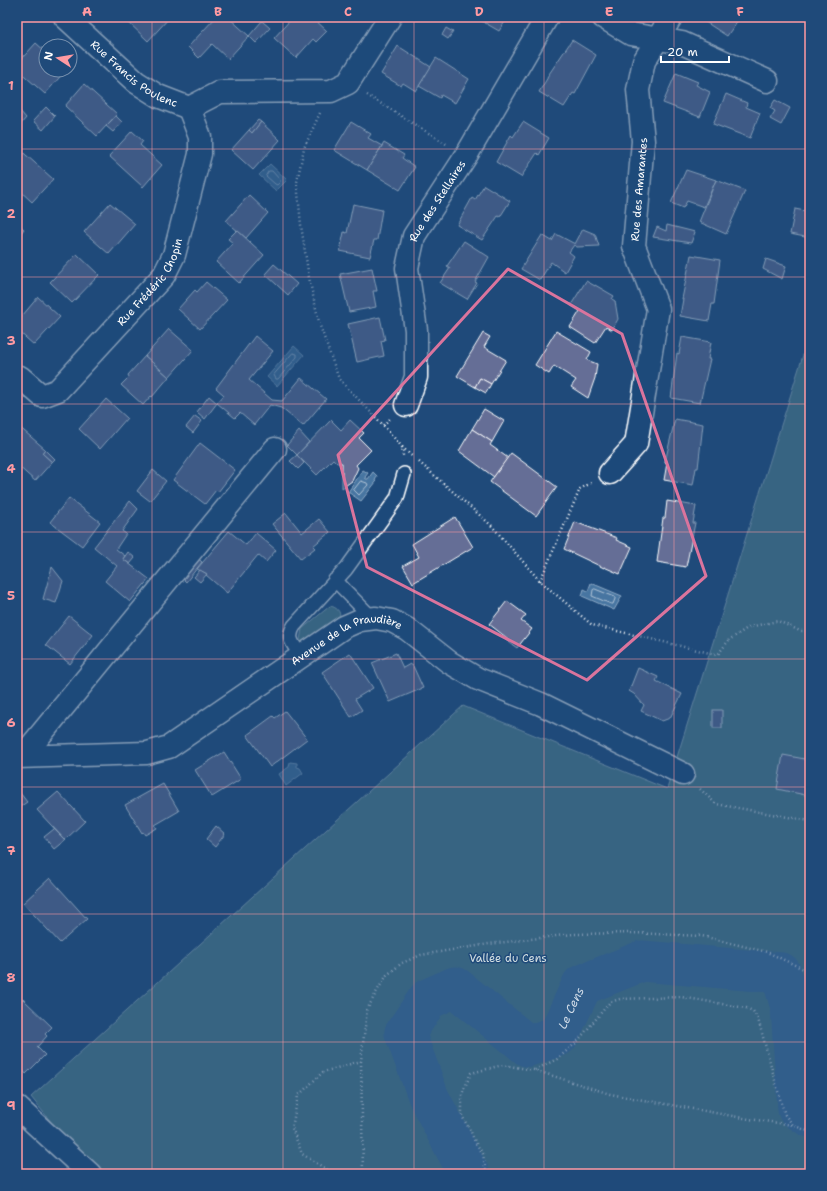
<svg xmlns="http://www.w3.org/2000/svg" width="827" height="1191" font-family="'Shantell Sans',sans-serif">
	<rect width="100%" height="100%" fill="#1f4a7a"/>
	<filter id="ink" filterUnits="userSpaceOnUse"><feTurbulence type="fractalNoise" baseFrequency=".025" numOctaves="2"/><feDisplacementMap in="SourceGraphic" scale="8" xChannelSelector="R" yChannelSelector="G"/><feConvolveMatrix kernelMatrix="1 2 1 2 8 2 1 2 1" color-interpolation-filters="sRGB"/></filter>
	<g filter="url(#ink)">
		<g fill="#55838c" stroke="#aac1c6">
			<path d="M810 333V1174H93L31 1097 463 706 667 789Z"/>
			<path d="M330 606C336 607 341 611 340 619L304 648 300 640 302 629Z"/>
		</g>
		<g fill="#4674a1" stroke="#90acc7">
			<path d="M270 164 287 180 276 191 259 175Z"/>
			<path d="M294 346 304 355 277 386 267 377Z"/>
			<path d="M363 470 368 473 365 477 366 479H368L373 472 377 476 375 481 376 482 361 501 348 492Z"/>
			<path d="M591 583 622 596 614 610 582 596 584 589 588 591Z"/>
			<path d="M290 762 297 763V767L300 768 303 773 286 786 279 774 289 767Z"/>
		</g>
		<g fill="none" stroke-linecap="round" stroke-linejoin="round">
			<g stroke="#b5c7d9" stroke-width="1">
				<path d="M269 171H272L280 180V182L277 185 275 184 266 176Z"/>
				<path d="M293 353 297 354V357L278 379H276L274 375Z"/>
				<path d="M361 481 367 483 368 485 359 495 354 490Z"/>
				<path d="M595 589 615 597V599L613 604H611L592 596 593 590Z"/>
			</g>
			<path stroke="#4674a1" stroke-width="41" id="s1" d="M469 1174 429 1098 405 1033 428 999 455 987 528 1046 558 1036 582 985 642 961 781 973 791 1007 798 1109 810 1117"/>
		</g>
		<g fill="#656e96" stroke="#fff">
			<path d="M127 17H170L148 41 125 19Z"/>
			<path d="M216 17H228L249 36 228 59 212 44 199 58 188 47Z"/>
			<path d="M293 17H312L327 31 316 42 313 39 296 58 274 38Z"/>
			<path d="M475 17H508L499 31Z"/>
			<path d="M706 17H740L727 36 704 21Z"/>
			<path d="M262 21 270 28 256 43 249 36Z"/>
			<path d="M446 28 453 32 448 39 442 35Z"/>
			<path d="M572 40 596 55 575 94 573 93 564 107 539 92 548 77H547Z"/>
			<path d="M36 43 46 52V70H66L45 94 17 69V64Z"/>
			<path d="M398 46 431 67 416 91 403 83 401 86 381 74Z"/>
			<path d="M436 58 469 79 455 103 441 95 440 98 419 86Z"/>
			<path d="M676 73 698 82 696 85 710 92 700 117 663 103Z"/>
			<path d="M84 84 117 114 97 136 65 106Z"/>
			<path d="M726 94 747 103 746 107 760 113 750 138 713 124Z"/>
			<path d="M775 100 790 108 781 125 770 119 775 111 770 108Z"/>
			<path d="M46 107 55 116 43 130 33 121Z"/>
			<path d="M20 111 26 118 20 125 17 122V114Z"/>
			<path d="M116 116 122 122 113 132 106 126Z"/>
			<path d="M258 120 261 122 252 133 249 130Z"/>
			<path d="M261 122 280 140 253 170 231 150 249 130 252 133Z"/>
			<path d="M351 122 371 134 368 138 382 146 367 170 334 150Z"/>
			<path d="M523 122 549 138 539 155 537 153 521 177 496 162 511 135 513 137Z"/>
			<path d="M132 131 143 141 140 145 162 165 143 187 109 156Z"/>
			<path d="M384 143 404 155 402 158 415 167 400 190 367 170Z"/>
			<path d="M17 147 53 179 32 202 17 188Z"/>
			<path d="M686 170 716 180 704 207 687 201 683 208 671 203Z"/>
			<path d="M716 180 745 191 726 234 699 222Z"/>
			<path d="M484 185 510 201 500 217 498 216 482 240 457 225 472 198 475 200Z"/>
			<path d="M249 195 268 213 246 238 226 221Z"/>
			<path d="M110 203 135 224 109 254 84 232Z"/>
			<path d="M353 204 382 210 377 240H374L370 257 340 251 344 232 347 233Z"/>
			<path d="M795 209 810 212V238L790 234Z"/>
			<path d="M17 223 24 229 18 237H17Z"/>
			<path d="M667 225 695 232 691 243 653 237 657 227 666 231Z"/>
			<path d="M583 229 595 234 599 246 577 247 574 245 569 252 574 256 565 272 551 262 540 280 521 269 542 235 552 241 556 234 575 244Z"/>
			<path d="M237 230 264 255 239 283 216 262 233 243 228 239Z"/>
			<path d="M464 241 489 257 475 282 477 283 467 299 440 283 450 268 447 266Z"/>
			<path d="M77 254 99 275 72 303 50 282Z"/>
			<path d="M691 255 720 260 714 304H712L709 321 680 316 683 299H682Z"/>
			<path d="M766 259 786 266 782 279 763 269Z"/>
			<path d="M274 264 297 284 288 295 265 274Z"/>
			<path d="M372 268 377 291H373L376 307 349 312 340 274Z"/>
			<path d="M586 281 595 286V285L614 296 612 299 615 301 618 319 612 330 606 326 595 343 570 327 580 311 571 305Z"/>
			<path d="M206 282 227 300 200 329 178 309 195 290 197 292Z"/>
			<path d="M38 297 60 317 34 345 17 330V322Z"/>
			<path d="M380 317 385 340 381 341 384 356 357 362 348 324Z"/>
			<path d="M169 329 193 350 169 377 145 356Z"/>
			<path d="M556 331 591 352 587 360 597 364 595 378 588 398 571 387 576 380 554 366 549 374 535 365Z"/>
			<path d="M483 333 490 337 484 347 506 360 491 384 480 378 475 387 457 376Z"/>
			<path d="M255 336 273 351 249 380 272 400 282 401 301 378 326 399 303 426 281 408 270 405 254 425 240 413 235 418 217 403 224 395 216 388Z"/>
			<path d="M682 337 711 342 708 359H710L700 403 671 398 677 353 679 354Z"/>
			<path d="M145 356 169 377 152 397 151 396 143 405 121 385 129 377 128 375Z"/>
			<path d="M480 378 491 384 486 393 475 387Z"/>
			<path d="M209 396 217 403 205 419 197 412Z"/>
			<path d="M106 399 127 418 100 449 79 429Z"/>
			<path d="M484 409 504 421 492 442 472 429Z"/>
			<path d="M195 416 202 421 193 433 186 427Z"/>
			<path d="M675 419 703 424 698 468H696L693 485 664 480 667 463 665 462Z"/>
			<path d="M331 420 341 430 350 420 364 433 359 438 371 450 356 465 358 468 352 481 342 488V463H337L333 459 317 475 297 455Z"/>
			<path d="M17 425 45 449 42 453 52 462 35 481 17 465Z"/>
			<path d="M472 429 492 442 490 445 508 458 494 477 459 451Z"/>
			<path d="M299 431 309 442 297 455 287 445Z"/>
			<path d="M200 443 235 470 218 492 216 490 205 504 173 480Z"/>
			<path d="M45 449 55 459 52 462 42 453Z"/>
			<path d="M511 453 557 487 536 516 490 482Z"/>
			<path d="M297 455 304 463 298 469 290 461Z"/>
			<path d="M153 470 166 481 150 501 137 491Z"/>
			<path d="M69 498 100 522 82 546 50 522Z"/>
			<path d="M130 501 138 509 122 531 126 534 116 549 125 556 123 559 149 579 130 602 105 581 117 566 94 547Z"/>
			<path d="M667 501 696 506 693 523H695L686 567 657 562 663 518H665Z"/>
			<path d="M286 513 302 533 319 519 330 532 313 546 315 548 301 559 272 524Z"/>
			<path d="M455 517 473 547 413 583 403 566 419 557 412 544Z"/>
			<path d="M575 522 617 538 616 540 632 547 620 574 604 567V568L564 549Z"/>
			<path d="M229 531 246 545 256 533 276 550 266 562 258 555 227 593 206 575 207 574 197 569Z"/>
			<path d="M128 552 135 558 130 564 123 559Z"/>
			<path d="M195 556 202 562 186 582 179 575Z"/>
			<path d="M52 567 63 581 56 603 43 599Z"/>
			<path d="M200 570 207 574 200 582 194 577Z"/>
			<path d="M507 601 526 615 521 621 532 629 517 648 506 640 507 638 489 624Z"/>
			<path d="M69 616 93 635 70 664 46 645Z"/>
			<path d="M350 653 373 688 355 699 362 710 351 717 322 672Z"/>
			<path d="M396 653 403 668 410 664 413 666 423 688 390 702 372 663Z"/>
			<path d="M638 668 658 677 656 681 682 694 670 718 662 721 641 711 644 705 634 694 629 691Z"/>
			<rect x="713" y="710" width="9" height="18"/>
			<path d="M285 711 307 739 270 767 247 735 273 716 275 718Z"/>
			<path d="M224 752 241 779 212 797 195 770Z"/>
			<path d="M783 755 810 760V796L777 789Z"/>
			<path d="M163 784 179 811 155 825 157 828 145 835 143 832 142 833 125 805Z"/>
			<path d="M17 789 27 802 17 809Z"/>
			<path d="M58 792 85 821 65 840 37 810Z"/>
			<path d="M216 826 225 834 215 847 206 839Z"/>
			<path d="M54 829 65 840 54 849 44 837Z"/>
			<path d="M50 878 87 919 60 943 23 903Z"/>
			<path d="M23 999 52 1027 45 1034 47 1036 37 1047 45 1055 26 1074 17 1064V1004Z"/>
		</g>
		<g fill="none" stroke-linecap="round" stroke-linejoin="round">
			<defs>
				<g id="service">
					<path d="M335 580 372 618"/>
					<path d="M301 656C294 645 286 639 294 626L346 569 397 498 404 474"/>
				</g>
				<g id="minor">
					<path id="s2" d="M65 17 136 82 158 96 189 108"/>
					<path d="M603 17 631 34 682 43 767 81"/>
					<path d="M189 108 220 92 331 91 348 83 390 17"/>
					<path id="s3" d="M20 377 42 396 58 390 164 275 174 255 200 154V137L189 108"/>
					<path id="s4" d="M406 405 416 377V330L407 268 414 236 466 156 547 17"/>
					<path id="s5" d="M610 473 636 444 658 309 634 246 643 141 638 90 644 61 671 17"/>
					<path d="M23 756 275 449"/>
					<path id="s6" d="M17 757 147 753 169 747 344 627 360 620 376 618 392 621 407 629 449 662 478 679 541 704 683 774"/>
					<path d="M17 1107 90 1174"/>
				</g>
			</defs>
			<use href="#service" stroke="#fff" stroke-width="16"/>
			<use href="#minor" stroke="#fff" stroke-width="25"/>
			<g stroke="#fff" stroke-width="2.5" stroke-dasharray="1 3" stroke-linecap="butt">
				<path d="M367 95 448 145"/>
				<path d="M320 113 304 148 297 182 301 225 309 278 320 326 339 379 383 425 402 447 403 456"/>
				<path d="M383 425 390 419"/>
				<path d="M402 447 413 457"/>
				<path d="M419 462 492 526 540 581 592 625 714 654 719 653 729 640 749 627 778 621 800 631H810"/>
				<path d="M540 581 580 489 591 483"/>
				<path d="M700 789 716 804 810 821"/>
				<path d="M535 1070 557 1059 576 1043 610 1002 620 999 681 997 746 1008 753 1011 758 1019 781 1102 785 1115 793 1125"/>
				<path d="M334 1174 302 1154 292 1128 298 1096 323 1072 361 1061"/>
				<path d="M363 1174 361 1061 367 1010 377 991 387 975 402 963 421 955 489 944 573 934 632 933 702 936 767 952 810 972"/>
				<path d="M486 1174 483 1154 475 1142 471 1132 462 1116V1094L471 1073 503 1065 534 1070 610 1094 749 1119 793 1125 810 1132"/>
			</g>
			<use href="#service" stroke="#1f4a7a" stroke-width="13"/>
			<use href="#minor" stroke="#1f4a7a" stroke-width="22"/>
		</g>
	</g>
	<path d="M0 0H827V1191H0ZM508 269 622 334 706 576 587 680 367 567 338 455Z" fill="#1f4a7a" fill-opacity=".55" fill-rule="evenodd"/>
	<path fill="none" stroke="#da749d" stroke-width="3" stroke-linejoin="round" d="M508 269 622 334 706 576 587 680 367 567 338 455Z"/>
	<path fill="none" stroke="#ff9aa2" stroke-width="1" stroke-opacity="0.55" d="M152 17V1174M283 17V1174M414 17V1174M544 17V1174M674 17V1174M17 149H810M17 277H810M17 404H810M17 532H810M17 659H810M17 787H810M17 914H810M17 1042H810"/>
	<g text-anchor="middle" stroke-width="3" stroke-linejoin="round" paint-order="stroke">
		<g font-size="11" fill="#fff" stroke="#1f4a7a">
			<text dy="4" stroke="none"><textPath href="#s2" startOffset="90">Rue Francis Poulenc</textPath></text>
			<text dy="4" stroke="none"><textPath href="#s5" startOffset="300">Rue des Amarantes</textPath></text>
			<text dy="4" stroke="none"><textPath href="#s4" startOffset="214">Rue des Stellaires</textPath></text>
			<text dy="4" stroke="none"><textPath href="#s3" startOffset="189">Rue Frédéric Chopin</textPath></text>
			<text dy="4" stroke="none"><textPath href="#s6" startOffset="364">Avenue de la Praudière</textPath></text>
		</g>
		<g font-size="11" fill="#d4e0e2" stroke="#1f4a7a">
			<text x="508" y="962">Vallée du Cens</text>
		</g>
		<g font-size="12" font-style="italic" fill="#d1dce8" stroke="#1f4a7a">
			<text dy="4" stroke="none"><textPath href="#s1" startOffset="382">Le Cens</textPath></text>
		</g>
	</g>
	<rect width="827" height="1191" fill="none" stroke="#1f4a7a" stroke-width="44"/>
	<g transform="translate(58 58) rotate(282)"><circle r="19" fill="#1f4a7a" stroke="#7992af"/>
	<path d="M0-3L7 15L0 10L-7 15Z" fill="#ff9aa2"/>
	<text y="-6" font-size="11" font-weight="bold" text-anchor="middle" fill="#ffffff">N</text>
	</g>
	<path d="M661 56v6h68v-6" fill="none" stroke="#ffffff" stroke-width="2"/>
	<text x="667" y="56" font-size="12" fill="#ffffff" stroke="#1f4a7a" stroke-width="3" paint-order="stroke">20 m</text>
	<rect x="22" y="22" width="783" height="1147" fill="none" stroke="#ff9aa2" stroke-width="1.5"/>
	<g font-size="13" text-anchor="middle" font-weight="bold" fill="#ff9aa2">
		<text x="87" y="16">A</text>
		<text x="218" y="16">B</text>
		<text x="348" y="16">C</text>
		<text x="479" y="16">D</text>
		<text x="609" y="16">E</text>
		<text x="740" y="16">F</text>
		<text x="11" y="90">1</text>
		<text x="11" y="218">2</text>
		<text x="11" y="345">3</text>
		<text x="11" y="473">4</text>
		<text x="11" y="600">5</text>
		<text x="11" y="727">6</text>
		<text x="11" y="855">7</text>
		<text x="11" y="982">8</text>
		<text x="11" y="1110">9</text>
	</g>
</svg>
